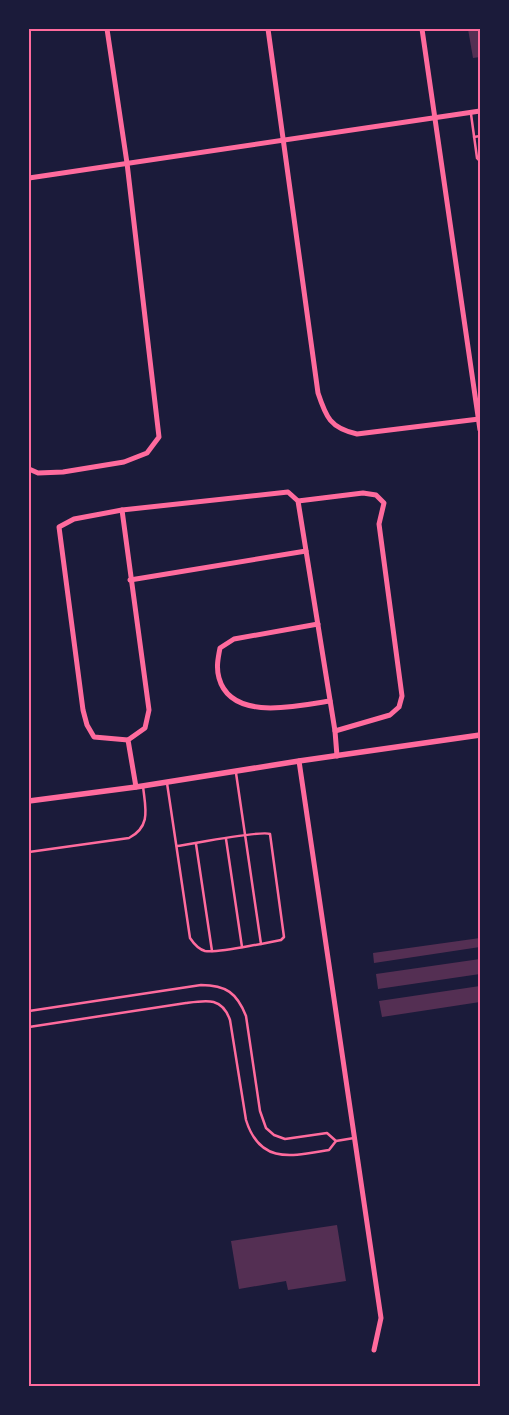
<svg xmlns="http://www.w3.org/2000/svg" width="509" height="1415" font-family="'Noto Sans',sans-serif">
	<rect width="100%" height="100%" fill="#1b1b3a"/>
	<g fill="#542f53">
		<path d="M468 29H480V57L473 58Z"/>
		<path d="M480 938V947L374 963 373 953Z"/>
		<path d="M480 959V974L378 989 376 974Z"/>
		<path d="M480 986V1002L382 1017 379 1001Z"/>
		<path d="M337 1225 346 1281 288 1290 286 1281 239 1289 231 1241Z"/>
	</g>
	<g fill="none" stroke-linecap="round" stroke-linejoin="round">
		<g stroke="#ff6b9d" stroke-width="2.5">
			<path d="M471 114 477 158 480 161"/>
			<path d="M474 137 480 136"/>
			<path d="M167 783 190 938C194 944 198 949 205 951 217 953 248 946 261 944"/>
			<path d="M226 839 242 947"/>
			<path d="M196 844 212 951"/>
			<path d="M177 846C192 844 261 830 270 834L284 937 281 940 261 944C253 887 244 830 236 773"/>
			<path d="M29 852 129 838C152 826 145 807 143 786"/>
			<path d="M29 1011 201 985C226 985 237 993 246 1016L260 1111 266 1128 274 1135 285 1139 327 1133 336 1141 354 1138"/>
			<path d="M29 1027 186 1003C207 1000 222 997 230 1020L246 1120C260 1165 292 1156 329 1150L336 1141"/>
		</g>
		<g stroke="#ff6b9d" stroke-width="5">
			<path d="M268 29 318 393C326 417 330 428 357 434L479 419"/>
			<path d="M422 29 480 430"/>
			<path d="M29 178 480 111"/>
			<path d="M29 469 38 473 63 472 124 462 147 453 159 437 127 163 107 29"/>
			<path d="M298 501 363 493 376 495 384 503 379 524 402 696 399 707 390 715 335 731"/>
			<path d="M122 510 149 710 145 728 128 740 136 787"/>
			<path d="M130 580 306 551"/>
			<path d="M318 624 234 639 220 648C218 658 216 668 219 678 231 722 298 706 330 701"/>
			<path d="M128 740 94 737 87 725 83 710 59 527 74 519 122 510 288 492 298 501 335 731 337 756"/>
			<path d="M299 761 381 1318 374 1350"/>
		</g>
		<path stroke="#ff6b9d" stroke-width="5.5" d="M29 801 136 787 299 761 480 735"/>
	</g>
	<rect width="509" height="1415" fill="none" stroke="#1b1b3a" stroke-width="60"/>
	<rect x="30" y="30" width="449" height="1355" fill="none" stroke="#ff6b9d" stroke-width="2"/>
</svg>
